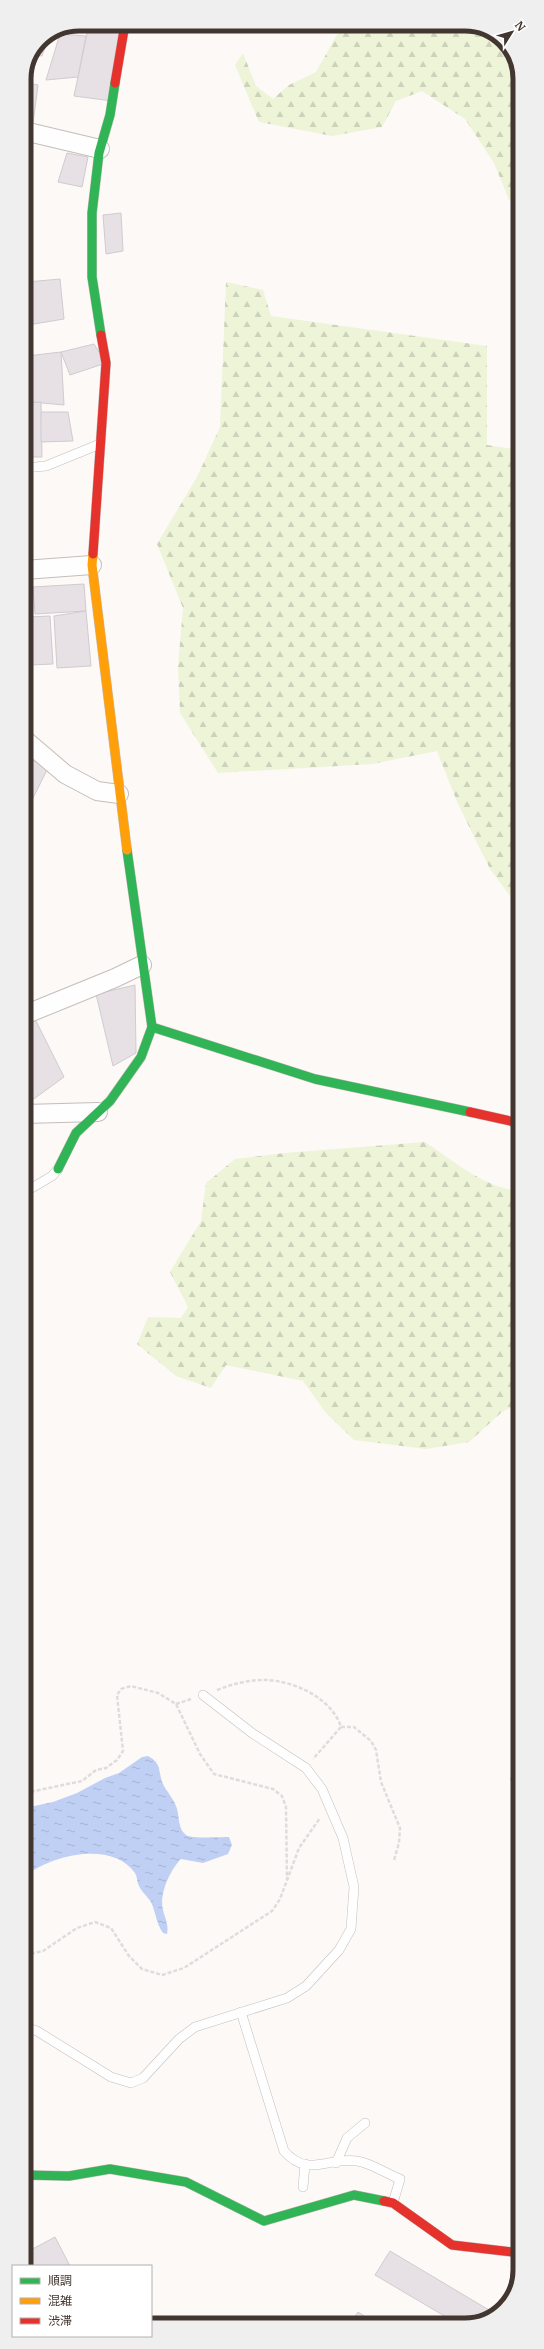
<svg xmlns="http://www.w3.org/2000/svg" width="544" height="2349" font-family="Merriweather,'Noto Sans JP',serif">
	<defs>
		<pattern id="forest-firs" width="22" height="20" patternUnits="userSpaceOnUse"><rect width="22" height="20" fill="#eef4d8"/><path d="M5 1l3.5 6h-7zM16 11l3.5 6h-7z" fill="#cdd2ba"/></pattern>
		<pattern id="water-ripples" width="26" height="14" patternUnits="userSpaceOnUse"><rect width="26" height="14" fill="#c0d0f4"/><path d="M2 4q2-2 4 0t4 0M15 11q2-2 4 0t4 0" fill="none" stroke="#a6b3d2"/></pattern>
	</defs>
	<rect width="100%" height="100%" fill="#fdf9f7"/>
	<g fill="url(#forest-firs)">
		<path d="M343 24H472L504 40 519 69V198L509 200 494 163 465 119 422 91 396 101 382 127 332 136 259 122 235 65 243 53 256 86 273 99 289 85 316 72Z"/>
		<path d="M226 282 263 290 271 316 487 346V445L519 450V908L490 869 458 804 437 751 372 764 218 773 180 713 178 666 183 608 157 544 197 477 220 427Z"/>
		<path d="M425 1142C455 1162 483 1187 519 1191L520 1403 502 1412 469 1442 426 1449 354 1440 326 1413 303 1381 226 1365 211 1388 176 1376 137 1344 148 1317 181 1318 188 1307 170 1272 201 1221 206 1183 235 1159 284 1153Z"/>
	</g>
	<path fill="url(#water-ripples)" d="M148 1756C162 1763 158 1772 163 1784 167 1792 173 1798 176 1806 180 1815 177 1828 186 1835 192 1839 220 1837 229 1837L232 1845 228 1854 203 1863 181 1859C170 1870 159 1894 163 1910 165 1919 169 1924 167 1934L163 1933C156 1923 156 1913 151 1902 147 1896 141 1891 138 1884 137 1880 137 1876 135 1873 112 1840 51 1855 25 1876V1808L53 1802 77 1793 105 1778 119 1773 142 1757Z"/>
	<g fill="#e7e1e5" stroke="#d0cbce">
		<path d="M89 24H125L112 101 74 96Z"/>
		<path d="M60 34 86 36 78 77 46 80Z"/>
		<path d="M49 36 42 56 34 55 40 40Z"/>
		<path d="M24 82 38 85 33 123 24 124Z"/>
		<path d="M67 153 88 157 82 187 58 182Z"/>
		<path d="M121 213 123 251 106 254 103 215Z"/>
		<path d="M60 279 64 319 28 325 27 282Z"/>
		<path d="M94 344 106 363 70 375 61 352Z"/>
		<path d="M61 352 64 405 32 402 27 356Z"/>
		<path d="M41 402 42 457H24V403Z"/>
		<path d="M41 412H68L73 441 41 442Z"/>
		<path d="M84 584 86 611 35 614 33 587Z"/>
		<path d="M86 611 91 666 57 668 54 616Z"/>
		<path d="M50 616 53 664 30 665 27 617Z"/>
		<path d="M24 756 48 768 30 804 24 802Z"/>
		<path d="M135 985 136 1053 113 1066 96 994Z"/>
		<path d="M36 1021 64 1077 24 1106V1025Z"/>
		<path d="M520 1770V1790L510 1779Z"/>
		<path d="M55 2237 70 2266H25V2253Z"/>
		<path d="M390 2251 494 2313 475 2324H458L375 2275Z"/>
		<path d="M358 2312 377 2324H350Z"/>
	</g>
	<g fill="none" stroke-linecap="round" stroke-linejoin="round">
		<defs>
			<g id="lane">
				<path d="M24 468 46 466 100 444"/>
				<path d="M25 1192 52 1176 58 1169"/>
				<path d="M241 2012 284 2151C309 2179 328 2156 357 2161 371 2163 387 2174 400 2179L393 2203"/>
				<path d="M25 2027 37 2031 111 2077 131 2083 143 2078 179 2039 195 2027 287 1998 306 1986 339 1950 351 1929 354 1887 343 1838 322 1789 306 1768 252 1733 203 1695"/>
				<path d="M336 2163 347 2138 365 2123"/>
				<path d="M303 2187 305 2164"/>
			</g>
			<g id="street">
				<path d="M24 131 100 149"/>
				<path d="M24 570 92 565"/>
				<path d="M24 739 65 774 97 791 119 794"/>
				<path d="M24 1015 115 978 142 965"/>
				<path d="M24 1114 98 1112"/>
			</g>
			<g id="fast">
				<path d="M101 335 92 277V213L99 153 110 115 115 83"/>
				<path d="M152 1027 315 1079 470 1112"/>
				<path d="M58 1169 76 1133 110 1101 141 1057 152 1027 127 850"/>
				<path d="M25 2175 69 2176 110 2169 186 2182 264 2221 354 2195 384 2201"/>
			</g>
			<path id="slow" d="M93 554 92 565 127 850"/>
			<g id="jam">
				<path d="M115 83 125 24"/>
				<path d="M93 554 106 363 101 335"/>
				<path d="M470 1112 519 1123"/>
				<path d="M384 2201 393 2203 452 2245 520 2253"/>
			</g>
		</defs>
		<use href="#lane" stroke="#c5bdba" stroke-width="10"/>
		<use href="#street" stroke="#c5bdba" stroke-width="20"/>
		<use href="#fast" stroke="#c5bdba" stroke-width="10"/>
		<use href="#slow" stroke="#c5bdba" stroke-width="10"/>
		<use href="#jam" stroke="#c5bdba" stroke-width="10"/>
		<g stroke="#dedddd" stroke-width="2.5" stroke-dasharray="4 2" stroke-linecap="butt">
			<path d="M217 1690C232 1684 248 1680 264 1680 293 1680 332 1698 341 1727L313 1759"/>
			<path d="M176 1704 191 1699"/>
			<path d="M341 1727H354L371 1741 376 1750 381 1782 400 1828 399 1843 394 1860"/>
			<path d="M25 1793 82 1781 96 1770 106 1768 117 1760 123 1751 117 1695 121 1689 131 1686 158 1693 176 1704 200 1754 214 1774 273 1789 282 1796 286 1807 287 1880"/>
			<path d="M25 1955 43 1951 77 1928 95 1922 111 1928 129 1956 142 1969 162 1975 184 1968 272 1911 280 1899 299 1848 320 1818"/>
			<path d="M25 2010 28 2015"/>
		</g>
		<use href="#lane" stroke="#fffefe" stroke-width="9"/>
		<use href="#street" stroke="#fffefe" stroke-width="18"/>
		<use href="#fast" stroke="#30b455" stroke-width="9"/>
		<use href="#slow" stroke="#ff9f0a" stroke-width="9"/>
		<use href="#jam" stroke="#e5322d" stroke-width="9"/>
	</g>
	<path d="M0 0H544V2349H0ZM79 31H465A48 48 0 0 1 513 79V2270A48 48 0 0 1 465 2318H79A48 48 0 0 1 31 2270V79A48 48 0 0 1 79 31Z" fill="#f0efef" fill-rule="evenodd"/>
	<path fill="none" stroke="#433631" stroke-width="5" d="M79 31H465A48 48 0 0 1 513 79V2270A48 48 0 0 1 465 2318H79A48 48 0 0 1 31 2270V79A48 48 0 0 1 79 31Z"/>
	<rect x="12" y="2265" width="140" height="72" fill="#ffffff" stroke="#b4afad"/>
	<rect x="20" y="2278" width="20" height="6" fill="#30b455" stroke="#b4afad"/>
	<text x="48" y="2285" font-size="12" fill="#433631">順調</text>
	<rect x="20" y="2298" width="20" height="6" fill="#ff9f0a" stroke="#b4afad"/>
	<text x="48" y="2305" font-size="12" fill="#433631">混雑</text>
	<rect x="20" y="2318" width="20" height="6" fill="#e5322d" stroke="#b4afad"/>
	<text x="48" y="2325" font-size="12" fill="#433631">渋滞</text>
	<g transform="translate(512 32) rotate(53)" stroke="#ffffff" stroke-width="3" paint-order="stroke">
	<path d="M0-3L7 15L0 10L-7 15Z" fill="#433631"/>
	<text y="-6" font-size="11" font-weight="bold" text-anchor="middle" fill="#433631">N</text>
	</g>
</svg>
